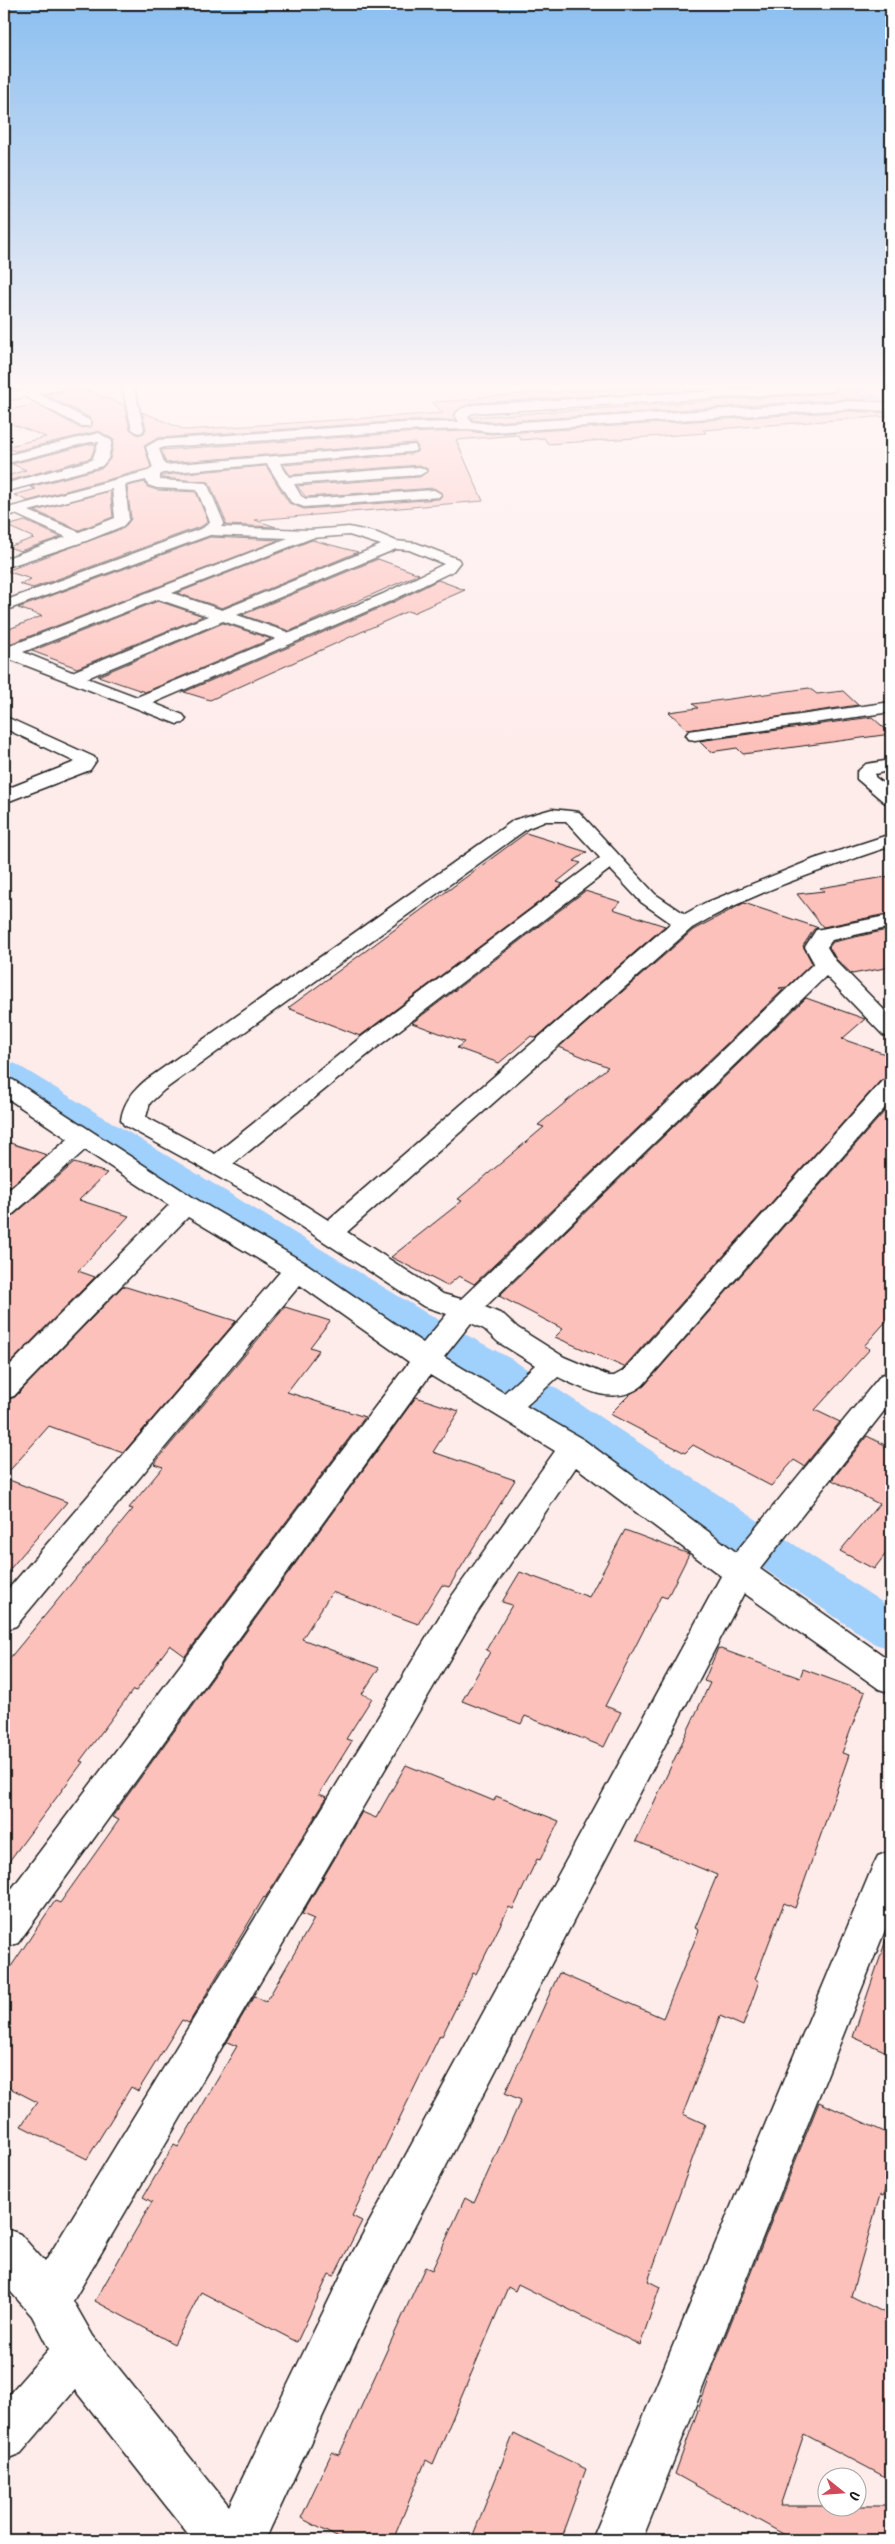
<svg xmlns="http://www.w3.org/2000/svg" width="895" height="2544" font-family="Kalam,sans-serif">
	<rect width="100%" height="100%" fill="#feeceb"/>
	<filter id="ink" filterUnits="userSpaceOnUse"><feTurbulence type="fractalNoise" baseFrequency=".02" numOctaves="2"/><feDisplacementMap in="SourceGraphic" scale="10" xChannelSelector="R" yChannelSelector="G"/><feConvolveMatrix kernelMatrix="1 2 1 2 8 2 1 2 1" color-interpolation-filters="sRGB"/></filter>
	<g filter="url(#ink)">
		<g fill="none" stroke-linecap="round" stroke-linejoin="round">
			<g fill="#a0d0fc" fill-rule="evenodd">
				<path d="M842 387H861L891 404V416L885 415Z"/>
				<path d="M4 1061 16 1064 428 1314 513 1360 891 1608V1649L875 1644 485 1380 400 1332 4 1085Z"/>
			</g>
		</g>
		<g fill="#fdc1bb" stroke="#1c1c1c">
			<path d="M67 387H78L124 405 130 429 138 435 144 433 146 429 142 412 185 430 443 413 432 402 479 399 478 397 643 387H753L473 403 456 411 453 415 456 420 403 421 158 438 144 446 151 467 147 469 28 501 14 495 36 489 30 487 102 468 110 459 114 440 99 431 15 451 5 447 46 437 4 421V411L36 404 80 428 91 427 93 422 90 418 45 395 63 391Z"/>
			<path d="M841 387H850L868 400 851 399 491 422 473 420 471 417 833 393Z"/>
			<path d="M851 411 885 413 889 416 703 430 706 433 548 444 544 438 521 440 518 435 456 440 483 501 255 520 276 527 225 525 226 522 209 482 162 478 164 475 266 466 289 503 304 509 439 499 443 494 434 488 306 497 297 486 420 477 429 470 420 465 290 475 283 465 410 454 417 452 418 447 415 443 166 463 161 450 403 433 468 431 491 434Z"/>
			<path d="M90 444H96L91 458 12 480 4 477 26 470 12 464Z"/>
			<path d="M145 482 147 487 157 490 196 492 208 521 202 526 33 588 19 584 31 579 6 571 124 528 131 519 127 486Z"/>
			<path d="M110 491 113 517 79 530 35 511Z"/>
			<path d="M25 521 61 537 20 551 8 547 34 538 7 526Z"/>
			<path d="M210 537 279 540 12 643 4 640V631L42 616 18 608Z"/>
			<path d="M312 540 358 552 222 608 177 593Z"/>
			<path d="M378 559 419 574 290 631 242 615Z"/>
			<path d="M438 580 465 590 413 613 408 611 397 616 210 700 184 692 394 602Z"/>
			<path d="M158 601 203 616 77 668 32 651Z"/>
			<path d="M223 623 271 639 145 692 98 676Z"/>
			<path d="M809 688 817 694 843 691 858 705 688 730 669 712 698 708 693 704Z"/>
			<path d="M872 717 891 734 743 754 737 748 710 752 699 741Z"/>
			<path d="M526 833 587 852 574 861 581 863 557 882 563 884 360 1036 288 1008Z"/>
			<path d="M891 876V913L823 927 797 894 824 891 820 888Z"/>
			<path d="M585 891 621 902 613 909 665 926 536 1038 531 1036 499 1063 457 1048 464 1042 412 1023Z"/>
			<path d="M744 903 819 928 814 929 803 946 812 963 787 987 779 988 783 990 474 1284 459 1276 447 1286 391 1257 462 1201 458 1199 544 1127 538 1125 608 1067 559 1047 693 930Z"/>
			<path d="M891 929V967L852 974 836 959 829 947 833 942Z"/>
			<path d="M806 998 865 1019 842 1039 891 1056V1077L881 1080 624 1367 555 1337 563 1329 499 1296Z"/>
			<path d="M891 1104V1316L864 1346 870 1349 815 1410 840 1422 804 1466 794 1460 771 1486 693 1445 685 1453 610 1414 630 1394 644 1386Z"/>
			<path d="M4 1141 47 1155 4 1192Z"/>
			<path d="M74 1163 107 1173 79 1200 129 1216 78 1271 95 1277 4 1369V1218L14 1215Z"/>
			<path d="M123 1286 236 1321 123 1453 49 1426 4 1477V1401L15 1397Z"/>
			<path d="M285 1307 330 1321 310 1347 319 1350 287 1392 365 1417 185 1656 170 1645 136 1691 133 1690 80 1761 83 1762 4 1868V1665L133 1509 129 1508 163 1467 154 1464Z"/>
			<path d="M416 1397 459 1411 433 1452 515 1480 449 1587 442 1585 418 1624 332 1592 302 1639 379 1668 362 1694 372 1698 346 1739 352 1741 319 1794 327 1797 265 1898 264 1897 189 2023 182 2020 138 2091 131 2087 87 2159 21 2126 37 2102 4 2085V1977L55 1901 60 1903 119 1820 112 1817Z"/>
			<path d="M867 1436 891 1448V1547L874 1569 840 1551 879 1504 832 1480Z"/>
			<path d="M4 1478 67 1502 4 1576Z"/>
			<path d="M625 1530 689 1554 667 1598 661 1596 605 1706 621 1712 604 1747 525 1716 521 1724 462 1701 490 1652 486 1650 512 1605 502 1602 520 1572 589 1597Z"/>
			<path d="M718 1648 800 1678 803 1669 865 1692 842 1753 849 1755 795 1908 784 1903 755 1979 759 1981 743 2026 720 2016 683 2114 705 2124 648 2281 660 2287 640 2345 518 2284 515 2291 508 2287 433 2464 426 2460 393 2540H342L301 2518 332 2452 339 2455 425 2267 432 2270 465 2198 474 2203 521 2100 505 2093 559 1973 663 2018 699 1930 695 1928 717 1875 636 1841 710 1683 704 1681Z"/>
			<path d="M406 1765 494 1801 496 1796 559 1821 540 1860 537 1859 513 1909 509 1907 476 1974 473 1973 442 2036 440 2035 352 2216 362 2221 334 2276 329 2274 297 2342 201 2292 174 2344 95 2301 152 2202 143 2197 174 2145 178 2147 237 2046 227 2042 254 1996 266 2002 314 1919 302 1914 362 1812 376 1818Z"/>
			<path d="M886 1940H891V2054L853 2037Z"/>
			<path d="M819 2102 891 2135V2171L883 2196 880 2195 851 2296 891 2316V2480L804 2434 780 2506H891V2540H794L675 2474 716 2360Z"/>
			<path d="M514 2433 586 2469 560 2540H471Z"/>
		</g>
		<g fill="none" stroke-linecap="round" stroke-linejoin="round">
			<defs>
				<g id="minor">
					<path d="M41 387H65L63 389 39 394 89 420 91 423 89 426H81L26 397 4 401V393Z"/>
					<path d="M122 387H134L144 429 142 432 138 433 132 429Z"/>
					<path d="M780 387H839L833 391 473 413 468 416 472 422 491 424 851 401 891 403V411L851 409 491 432 468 429 403 431 165 447 159 449 165 465 415 445 416 448 415 451 410 452 280 463 289 477 420 467 427 471 420 475 294 484 301 496 306 499 434 490 441 494 439 497 304 507 291 502 267 464 163 473 160 475V480L207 483 224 523 221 527 310 530 349 527 377 533 396 541 416 543 458 559 460 562 453 571 393 600 153 703 183 715 186 719 183 723 177 724 7 658 4 659V646L7 647 288 538 210 535 4 611V601L203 528 210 522 197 490 157 488 148 485 146 480 125 485 129 519 123 526 86 541 4 568V559L66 537 15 514 4 517V509L148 471 153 468 146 447 158 440 403 423 459 422 455 415C460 408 465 407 473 405ZM112 489 115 518 79 532 29 511ZM349 535 381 545 222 610 172 593 312 538ZM396 549 409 550 444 564 383 594 290 633 237 615ZM158 599 208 616 72 672 23 652ZM223 621 276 639 137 697 87 678Z"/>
					<path d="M99 433 112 441 108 459 102 466 4 492V484L92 460 99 442H90L4 464V456Z"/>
					<path d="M891 702V712L695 740 689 739 686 735 689 731 695 730Z"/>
					<path d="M4 716 94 757 96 761 90 770 4 803V790L75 762 4 728Z"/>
					<path d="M891 760V770L875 774V777L891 789V804L884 802 857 779V772L866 764Z"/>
					<path d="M552 809 579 812 655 894 685 914 703 904 814 859 891 834V846C824 869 753 892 692 928L347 1232 443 1294 461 1299 814 963 805 947 816 930 891 915V927L832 940 827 947 835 960 891 1017V1037L883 1035 826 976 485 1307 504 1315 518 1328 564 1357 609 1376H614L623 1371 882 1081 891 1079V1101L643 1385C615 1407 586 1390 558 1377L526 1406 584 1440 736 1552 881 1375 891 1372V1402L760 1569 891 1661V1693L879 1689 744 1593 379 2295 265 2540H193L75 2390 21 2453 4 2460V2400L49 2349 32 2316 4 2284V2228L20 2234 45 2262 452 1596 555 1451 430 1375 18 1943 4 1948V1899L409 1362 300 1285 16 1626 4 1630V1594L280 1272 188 1217 14 1396 4 1399V1371L169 1205 85 1150 13 1214 4 1216V1194L68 1139 4 1096V1078L13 1080 194 1198 307 1264 423 1343 447 1314 423 1306 260 1200 124 1125 121 1120C123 1103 133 1091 146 1080L514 820ZM546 821H566L600 858 360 1038 215 1154 146 1117 150 1103 164 1090 528 828ZM610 869 641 902 671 923 328 1220 278 1188 233 1164 376 1048ZM471 1323 484 1329 498 1342 535 1365 504 1393 444 1357ZM576 1467 721 1576 347 2263 229 2506 93 2336 73 2301 476 1614Z"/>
					<path d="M891 1851V1915L642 2540H592L872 1868 878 1856Z"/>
				</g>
			</defs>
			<use href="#minor" stroke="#1c1c1c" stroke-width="3"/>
			<use href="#minor" fill="#fff" fill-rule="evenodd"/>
		</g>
	</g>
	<linearGradient id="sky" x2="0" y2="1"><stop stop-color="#8bbff0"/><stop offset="0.52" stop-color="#fff6f6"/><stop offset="1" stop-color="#fff6f6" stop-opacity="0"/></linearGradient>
	<rect width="895" height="743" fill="url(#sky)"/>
	<rect width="895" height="2544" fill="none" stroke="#fff" stroke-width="20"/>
	<rect x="10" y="10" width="875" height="2524" fill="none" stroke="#1c1c1c" stroke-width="2" filter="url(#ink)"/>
	<g transform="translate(842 2492) rotate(107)"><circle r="24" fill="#ffffff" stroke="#a4a4a4"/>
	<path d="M0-4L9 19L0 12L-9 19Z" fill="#d1495b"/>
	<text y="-8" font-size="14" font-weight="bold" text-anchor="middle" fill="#1c1c1c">U</text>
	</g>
</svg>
